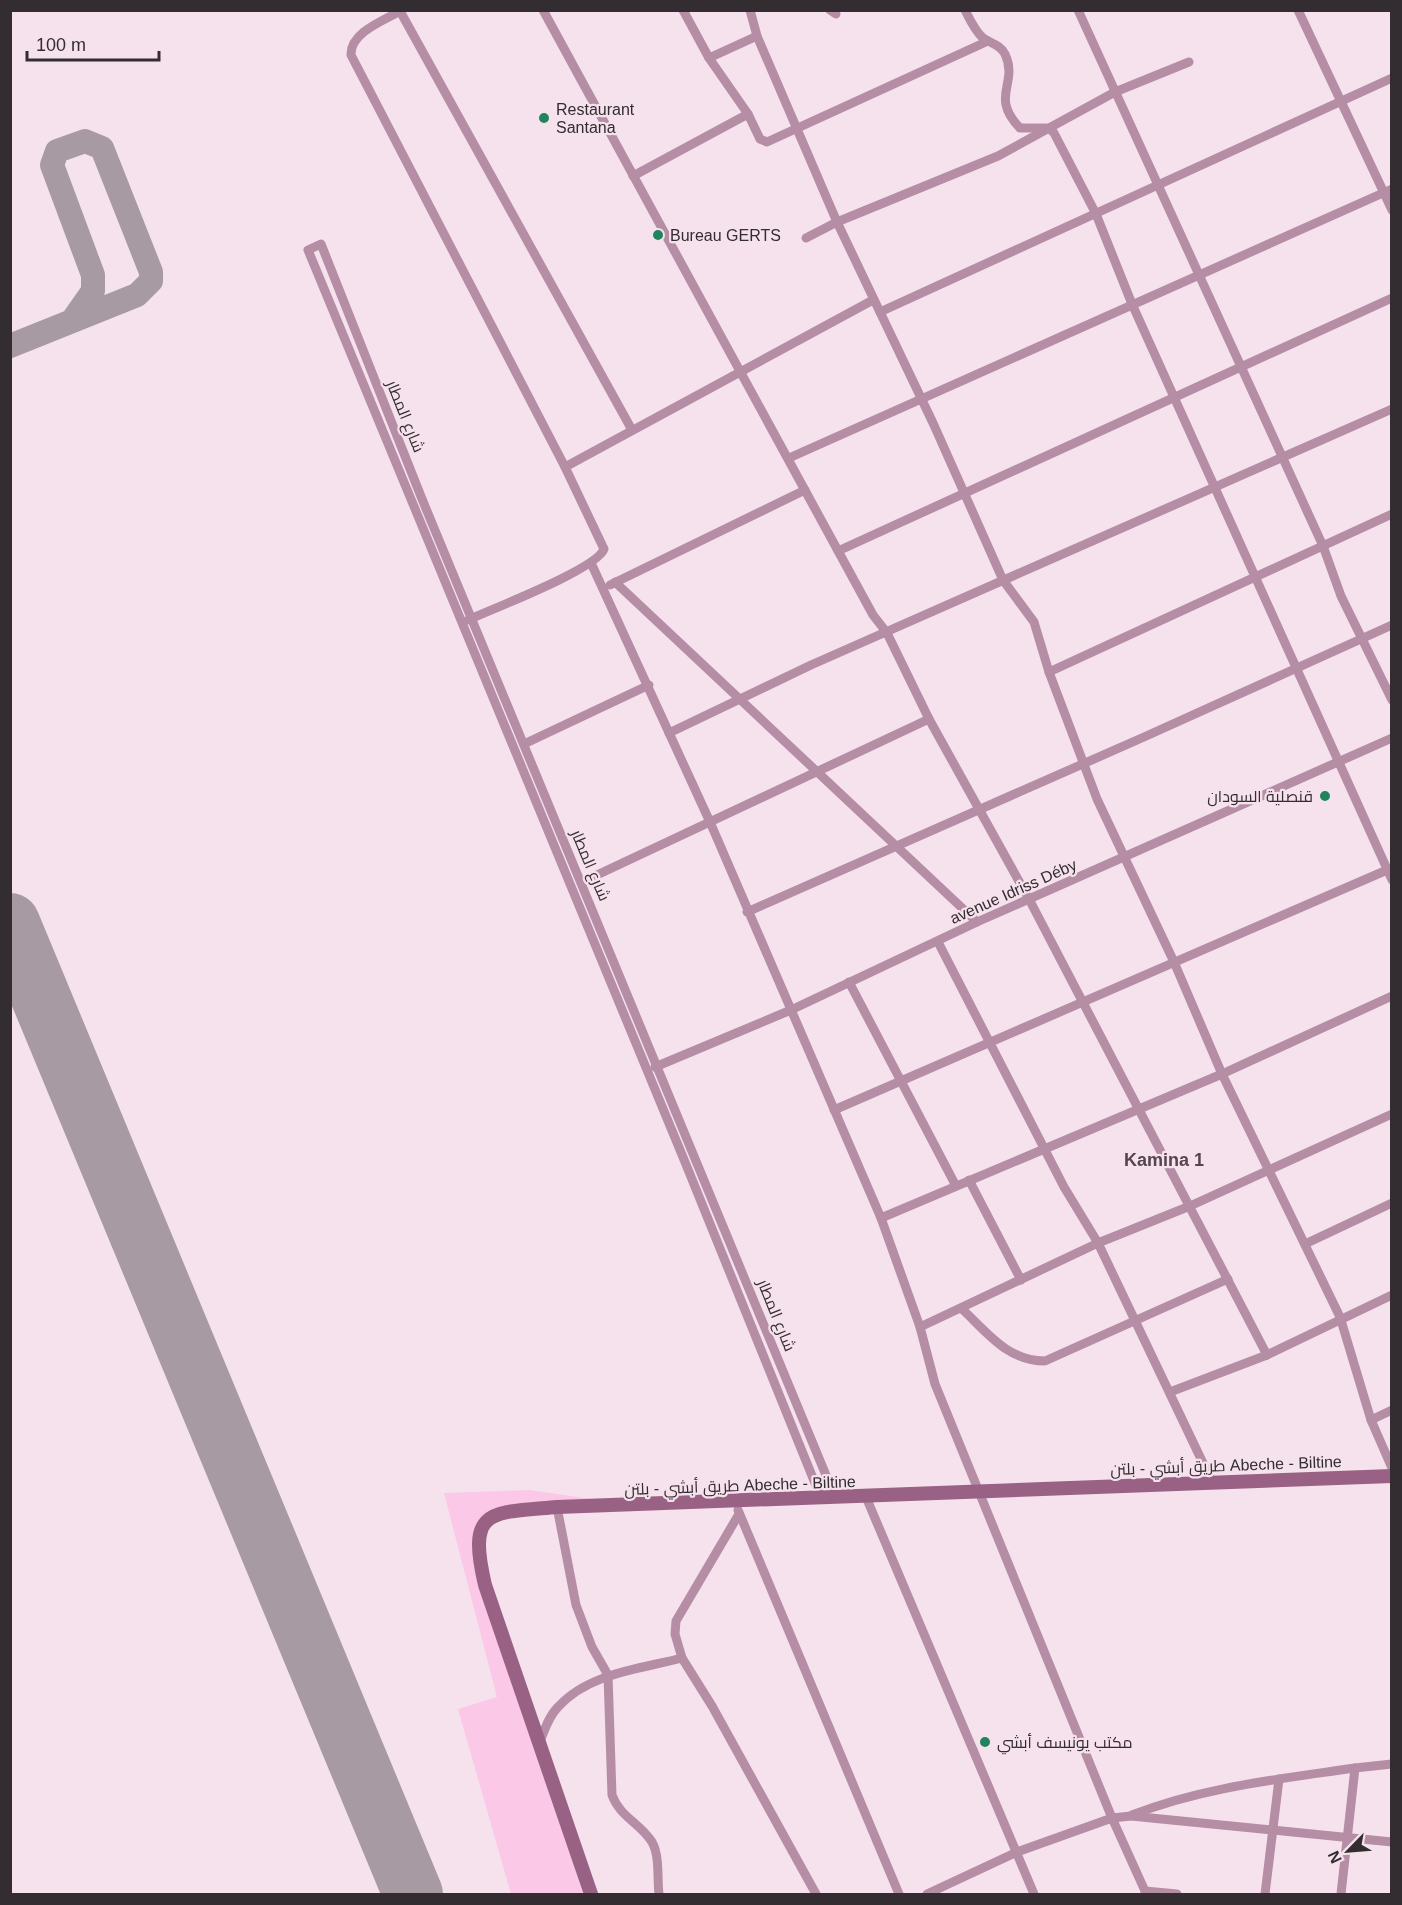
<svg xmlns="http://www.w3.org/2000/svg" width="1402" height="1905" font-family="Arial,Cairo,sans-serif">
	<rect width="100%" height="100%" fill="#f6e2ed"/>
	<path fill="#fbc8e7" d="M530 1490 668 1510 500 1516 484 1524 479 1557 583 1894H511L458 1709 497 1697 444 1493Z"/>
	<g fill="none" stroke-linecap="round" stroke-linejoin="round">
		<path stroke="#a89aa2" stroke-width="24" d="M10 346 137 295 151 281V272L102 148 85 141 57 151 52 165 93 275V291L72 321"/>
		<path stroke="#a89aa2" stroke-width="60" d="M10 923 413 1894"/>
		<g stroke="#b58ea5" stroke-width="9">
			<path d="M402 10C385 20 350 32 351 55L565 467 604 549C597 569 492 609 468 620"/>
			<path d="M543 10 873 615 887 633 929 719 1030 901 1267 1355"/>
			<path d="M683 10 709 58 748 114 760 139 767 142 988 41"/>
			<path d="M750 10 757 36 837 222 933 423 1003 580 1034 622 1049 672 1097 799 1174 962 1222 1074 1340 1317 1371 1420 1392 1468"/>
			<path d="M830 10 836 14"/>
			<path d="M965 10C970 20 975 31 983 38 990 43 1001 45 1005 54 1019 84 989 96 1020 128H1049L1054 133 1096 214 1132 304 1392 880"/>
			<path d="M1078 10 1323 546 1341 596 1392 700"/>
			<path d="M1298 10 1392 210"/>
			<path d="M400 11 632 430"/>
			<path d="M709 58 757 36"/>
			<path d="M633 176 748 114"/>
			<path d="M806 238 837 222 998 156 1115 92 1189 62"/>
			<path d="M880 312 1392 78"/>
			<path d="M789 458 1392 189"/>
			<path d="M565 467 873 300"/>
			<path d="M838 551 1392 298"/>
			<path d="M591 563 710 822 881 1218 920 1327 935 1384 1112 1818 1145 1891"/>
			<path d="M615 582 977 922"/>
			<path d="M610 585 805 490"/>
			<path d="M1049 672 1392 514"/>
			<path d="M669 733 811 665 1392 409"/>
			<path d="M524 744 649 685"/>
			<path d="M582 882 929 719"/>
			<path d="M747 912 1144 737 1392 625"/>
			<path d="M938 942 1064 1187 1098 1243 1212 1482"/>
			<path d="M849 982 956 1186"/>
			<path d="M655 1067 791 1010 977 922 1392 738"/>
			<path d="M834 1110 1387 870"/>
			<path d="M969 1180 1021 1280"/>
			<path d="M881 1218 1222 1074 1392 996"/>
			<path d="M1305 1244 1392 1203"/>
			<path d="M961 1308C987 1332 1007 1361 1045 1361L1228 1279"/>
			<path d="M920 1327 1098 1243 1190 1206 1392 1114"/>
			<path d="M1170 1392 1267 1355 1392 1295"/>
			<path d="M1371 1420 1392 1410"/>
			<path d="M866 1497 1034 1894"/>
			<path d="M821 1498 685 1162 308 250 321 244 422 499 835 1497"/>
			<path d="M557 1507 576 1605 592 1647 608 1675 612 1795C620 1817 640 1823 652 1842 660 1856 657 1879 659 1894"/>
			<path d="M738 1510 899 1894"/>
			<path d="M739 1514 676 1621 675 1634 682 1658 712 1706 816 1894"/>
			<path d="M539 1744C544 1732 548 1717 558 1707 589 1673 640 1669 682 1658"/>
			<path d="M1132 1815C1203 1787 1280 1779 1355 1768"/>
			<path d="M927 1894 1017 1852 1112 1818 1131 1816 1392 1842"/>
			<path d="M1146 1894 1145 1891 1177 1894"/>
			<path d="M1265 1894 1279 1779"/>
			<path d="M1341 1894 1355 1768 1392 1764"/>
		</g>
		<path stroke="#996284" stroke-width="14" d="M591 1894 485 1585C467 1508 489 1513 557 1507L1392 1476"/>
	</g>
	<g fill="#22845e" stroke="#f6e2ed" stroke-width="2">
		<circle cx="544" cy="118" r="6"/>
		<circle cx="658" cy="235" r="6"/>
		<circle cx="1325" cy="796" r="6"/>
		<circle cx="985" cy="1742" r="6"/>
	</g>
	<g text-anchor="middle" stroke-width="4.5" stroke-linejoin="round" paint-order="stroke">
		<g font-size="16" fill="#332c30" stroke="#f6e2ed" text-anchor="start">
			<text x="556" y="115">Restaurant<tspan x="556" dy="18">Santana</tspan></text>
			<text x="670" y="241">Bureau GERTS</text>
			<text x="1313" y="802" text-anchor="end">قنصلية السودان</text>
			<text x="997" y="1748">مكتب يونيسف أبشي</text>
		</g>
		<g font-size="16" fill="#332c30" stroke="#f6e2ed">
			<text transform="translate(406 416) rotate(68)" y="6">شارع المطار</text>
			<text transform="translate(591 865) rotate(67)" y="6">شارع المطار</text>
			<text transform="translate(1013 891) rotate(-24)" y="6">avenue Idriss Déby</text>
			<text transform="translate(777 1315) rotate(68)" y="6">شارع المطار</text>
			<text transform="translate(1226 1465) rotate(-2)" y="6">طريق أبشي - بلتن Abeche - Biltine</text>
			<text transform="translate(740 1485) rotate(-2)" y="6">طريق أبشي - بلتن Abeche - Biltine</text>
		</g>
		<g font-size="18" font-weight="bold" fill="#55454e" stroke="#f6e2ed">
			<text x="1164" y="1166">Kamina 1</text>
		</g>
	</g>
	<rect width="1402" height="1905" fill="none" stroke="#332c30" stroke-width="24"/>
	<g transform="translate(1348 1851) rotate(245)" stroke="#f6e2ed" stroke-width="4.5" paint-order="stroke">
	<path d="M0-4.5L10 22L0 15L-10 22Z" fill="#332c30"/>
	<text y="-9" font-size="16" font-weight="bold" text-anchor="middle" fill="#332c30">N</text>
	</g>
	<path d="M27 51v9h132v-9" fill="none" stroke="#332c30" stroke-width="3"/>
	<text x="36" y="51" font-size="18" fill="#332c30" stroke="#f6e2ed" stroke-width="4.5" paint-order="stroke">100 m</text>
</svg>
